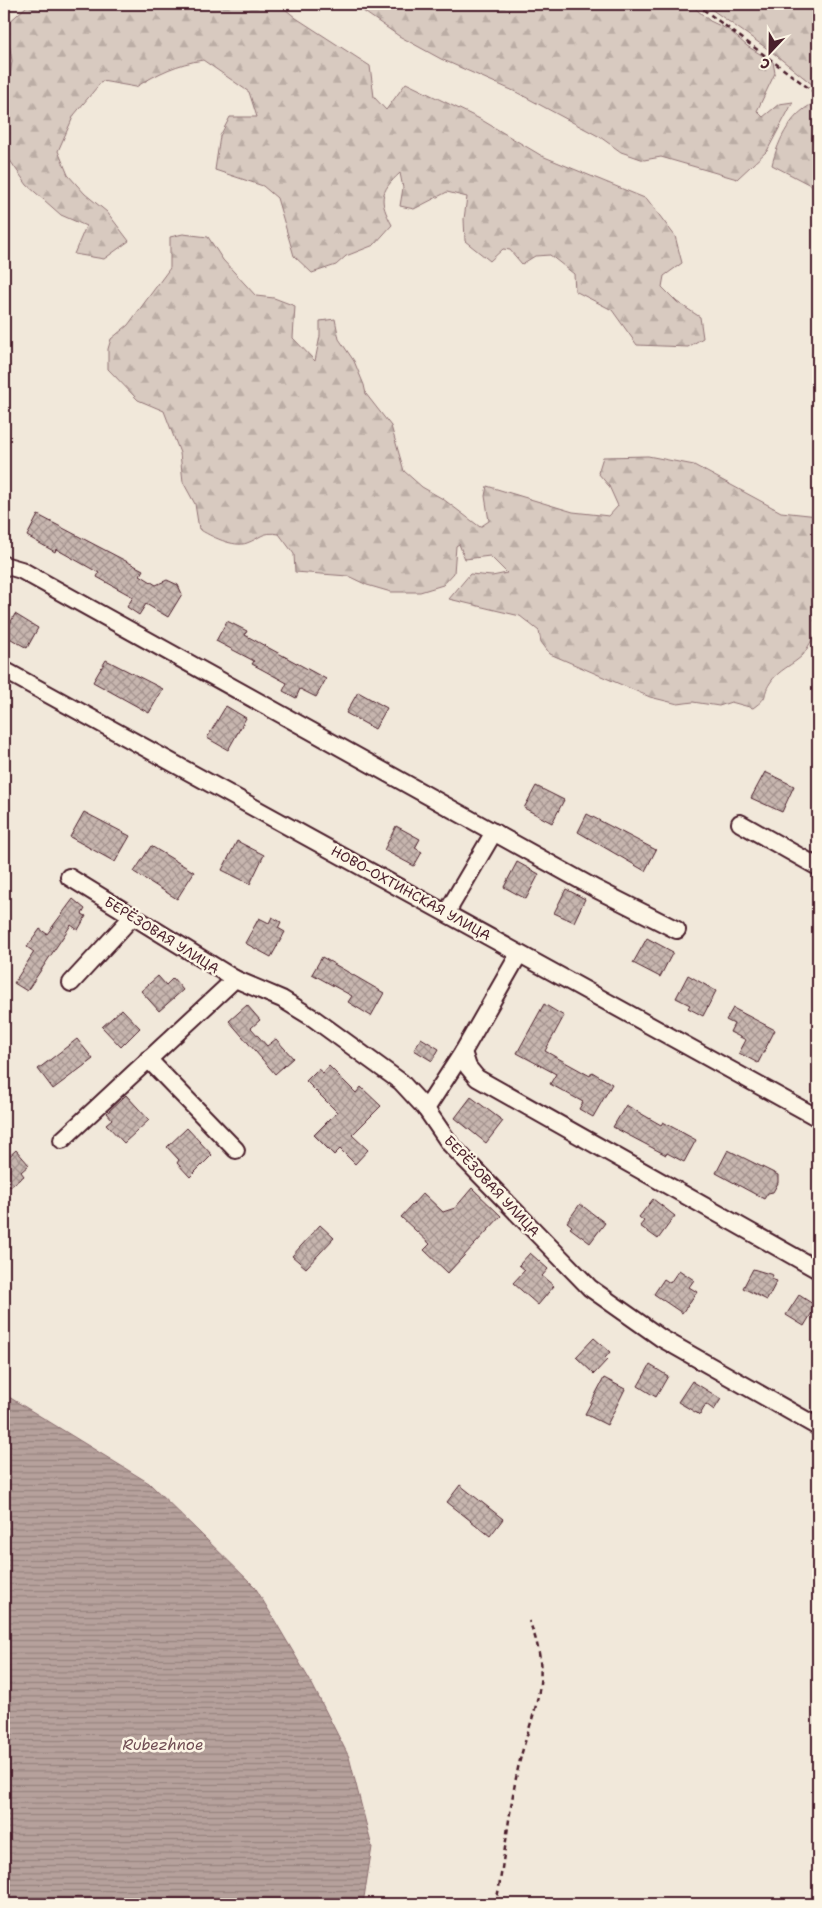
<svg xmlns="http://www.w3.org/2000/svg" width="822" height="1908" font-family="'Shantell Sans',sans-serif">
	<defs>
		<pattern id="forest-firs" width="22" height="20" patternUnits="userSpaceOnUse" patternTransform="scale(1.25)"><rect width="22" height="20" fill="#d8cac0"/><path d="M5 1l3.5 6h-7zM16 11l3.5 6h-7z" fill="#bbada5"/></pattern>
		<pattern id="water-rules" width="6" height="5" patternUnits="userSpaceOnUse" patternTransform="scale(1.25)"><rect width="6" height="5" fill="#b6a19c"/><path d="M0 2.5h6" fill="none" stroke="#96837f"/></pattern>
		<pattern id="building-cross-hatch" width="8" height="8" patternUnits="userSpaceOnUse" patternTransform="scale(1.25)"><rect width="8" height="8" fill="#c7b6af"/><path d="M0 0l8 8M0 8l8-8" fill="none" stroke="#a4938f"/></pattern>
	</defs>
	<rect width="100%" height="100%" fill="#f1e8da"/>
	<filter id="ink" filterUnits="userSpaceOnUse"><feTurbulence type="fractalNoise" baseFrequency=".02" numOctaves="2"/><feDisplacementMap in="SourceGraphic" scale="10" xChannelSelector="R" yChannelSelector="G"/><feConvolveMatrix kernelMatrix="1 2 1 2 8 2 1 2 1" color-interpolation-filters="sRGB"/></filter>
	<g filter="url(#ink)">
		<g fill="url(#forest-firs)" stroke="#917476">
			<path d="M34 4H279L296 18 370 66 374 97 386 110 406 83 480 119 542 156 647 199 675 236 682 263 664 276 662 287 677 302 700 317 703 338 688 347 637 345 612 310 575 291 574 274 550 255 535 256 522 264 510 250 503 249 490 261 465 241 464 219 467 197 447 192 414 209 400 206 403 188 400 173C379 192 379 201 392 225L374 245 346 256 336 265 312 273 294 256 277 198 263 186 215 170 220 136 230 117H257L249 92 203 60C177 64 158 73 136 87L102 81 74 115 58 151 68 175 85 194 107 212 129 241 104 259 74 254 86 226 61 215 27 185 9 159 5 114 12 61 6 25 27 6Z"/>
			<path d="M353 4H690L710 21 729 30 747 46 773 62 775 73 757 111 763 117 779 104 793 102 767 151 737 179 661 157 644 160 621 152 600 137 516 92 441 59 399 36Z"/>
			<path d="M704 4H818V89L772 52Z"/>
			<path d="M818 102V189L772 165C778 140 792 110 818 102Z"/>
			<path d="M183 234 208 237 223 260 256 296 274 298 295 306 293 338 315 361 320 336V321L335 319 339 339 354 361 364 385 366 394 391 426 404 471 422 487 443 499 480 527 489 521 485 496 487 486 573 512 609 516 618 506 609 486 598 473 603 457 648 456 694 465 781 512 818 516V632C811 640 808 648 803 655 793 665 778 670 770 683 761 697 771 695 753 708L731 702 719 706 693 702 678 704 650 697 550 654 541 642 539 631 520 616 449 599 470 574 492 576 507 573 490 556 465 559 459 544 456 546 454 573 443 585 420 592H391L367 585 348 576 295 572 294 554 279 534C262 531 261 538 247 543 234 548 210 536 199 529L195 504 183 482 180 453 164 411 138 400 108 369V349L111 339 128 325 170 268V237Z"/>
		</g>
		<path fill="url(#water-rules)" stroke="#8b6d6f" d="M4 1394 149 1483 255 1587 312 1684 349 1757 372 1847 363 1904H4Z"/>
		<g fill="url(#building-cross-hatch)" stroke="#4a1f2b">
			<path d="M38 515 143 570 140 575 156 585 167 580 178 585 182 594 168 617 146 604 139 615 127 607 133 597 97 577 99 573 56 549 55 552 27 536Z"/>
			<path d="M15 614 38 628 27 648 4 635Z"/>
			<path d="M227 621 247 631 245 635 326 679 316 697 300 689 296 698 283 691 287 683 252 664 254 661 216 641Z"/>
			<path d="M106 660 163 689 149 713 93 682Z"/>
			<path d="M358 692 387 708 375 729 346 713Z"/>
			<path d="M226 706 246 718 228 750 207 738Z"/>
			<path d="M765 772 794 786 782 812 751 798Z"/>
			<path d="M536 786 564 800 552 823 524 808Z"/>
			<path d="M84 812 130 836 115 862 70 837Z"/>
			<path d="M587 814 656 850 645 871 578 832Z"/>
			<path d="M396 826 420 839 415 848 422 852 414 866 384 850Z"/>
			<path d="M237 841 264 855 250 884 222 870Z"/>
			<path d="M151 846 194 872 177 899 134 872Z"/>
			<path d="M517 862 539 874 526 899 504 887Z"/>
			<path d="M566 889 585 899 574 922 554 913Z"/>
			<path d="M73 899 85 909 82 914 86 916 78 930 71 925 27 991 14 983 34 952 27 947 40 929 47 934Z"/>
			<path d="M272 917 281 922 278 928 285 932 271 957 245 943 259 918 269 923Z"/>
			<path d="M647 938 673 952 660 977 633 963Z"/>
			<path d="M322 957 384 993 371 1016 348 1002 352 996 312 974Z"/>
			<path d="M688 975 716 991 703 1016 688 1008 690 1005 676 998Z"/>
			<path d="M158 976 166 985 173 978 183 990 159 1011 141 991Z"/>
			<path d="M544 1004 564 1016 545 1051 590 1076 592 1072 612 1084 593 1117 579 1109 583 1102 550 1084 556 1074 517 1053Z"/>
			<path d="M247 1005 260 1020 251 1028 267 1046 276 1039 293 1058 275 1074 229 1021Z"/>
			<path d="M733 1008 775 1030 758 1063 739 1053 746 1040 730 1032 734 1024 726 1020Z"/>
			<path d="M122 1009 140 1028 121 1047 102 1027Z"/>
			<path d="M421 1038 439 1049 432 1061 414 1050Z"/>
			<path d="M77 1039 93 1059 53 1089 38 1069Z"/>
			<path d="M329 1066 356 1093 361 1087 381 1106 352 1135 368 1150 355 1164 340 1149 334 1155 314 1135 337 1112 306 1081 318 1069 323 1073Z"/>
			<path d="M126 1095 149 1120 124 1143 106 1124 112 1119 107 1113Z"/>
			<path d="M471 1097 503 1121 486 1143 455 1118Z"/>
			<path d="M626 1105 661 1125 663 1122 696 1140 684 1162 667 1153 666 1155 613 1127Z"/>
			<path d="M187 1128 212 1155 190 1177 177 1163 179 1160 167 1147Z"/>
			<path d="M16 1150 29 1165 21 1172 24 1176 10 1187 4 1179V1161Z"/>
			<path d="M728 1150 778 1175V1183L773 1192 768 1193 764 1199 716 1173Z"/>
			<path d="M472 1188 501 1216 448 1273 424 1250 430 1244 401 1217 423 1193 443 1212 455 1208Z"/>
			<path d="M653 1199 675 1216 658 1239 640 1226 644 1221 639 1217Z"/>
			<path d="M580 1204 605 1223 590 1243 570 1228 572 1226 567 1222Z"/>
			<path d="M320 1225 334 1238 306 1268 292 1256Z"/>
			<path d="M530 1253 548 1269 542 1276 554 1286 538 1305 513 1283 525 1270 519 1265Z"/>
			<path d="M753 1269 773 1275 771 1279 777 1281 767 1300 743 1288Z"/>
			<path d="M679 1270 694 1280 689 1287 697 1292 682 1313 654 1294 664 1279 670 1283Z"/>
			<path d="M799 1295 816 1306 804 1326 786 1315Z"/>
			<path d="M594 1338 610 1352 605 1358 607 1360 594 1374 576 1357Z"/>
			<path d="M650 1365 668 1376 656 1397 638 1386Z"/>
			<path d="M604 1378 625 1389 607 1425 585 1414Z"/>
			<path d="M692 1381 721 1399 714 1410 706 1404 700 1415 678 1402Z"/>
			<path d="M460 1485 503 1519 490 1536 447 1502Z"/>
		</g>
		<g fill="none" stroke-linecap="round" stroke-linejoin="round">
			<defs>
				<g id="minor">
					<path d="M4 565 21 570 596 889 677 930"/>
					<path d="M4 670 818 1118"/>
					<path d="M740 823 818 867"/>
					<path d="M69 877 235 979 282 999 313 1018 401 1082 426 1109 450 1144 590 1288 661 1338 818 1427"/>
					<path d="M447 912 494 832"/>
					<path d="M519 954 463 1052 468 1067 477 1078 818 1270"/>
					<path d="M71 983 133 916"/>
					<path d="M148 1059 236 1150"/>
					<path d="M426 1109 463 1052"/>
					<path d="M62 1140 235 979"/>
				</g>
			</defs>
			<use href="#minor" stroke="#4a1f2b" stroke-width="20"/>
			<g stroke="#4a1f2b" stroke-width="2.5" stroke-dasharray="5 4" stroke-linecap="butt">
				<path d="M696 4 818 95"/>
				<path d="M494 1904 498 1893C505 1853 509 1812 517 1773 529 1714 556 1683 529 1621"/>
			</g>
			<use href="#minor" stroke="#fcf5e5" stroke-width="16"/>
		</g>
	</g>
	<g text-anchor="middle" stroke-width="5" stroke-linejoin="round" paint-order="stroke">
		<g font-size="14" fill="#4a1f2b" stroke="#fcf5e5">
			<text transform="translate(411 893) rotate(29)" y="5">НОВО-ОХТИНСКАЯ УЛИЦА</text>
			<text transform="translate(162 935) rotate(32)" y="5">БЕРЁЗОВАЯ УЛИЦА</text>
			<text transform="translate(492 1186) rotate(47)" y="5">БЕРЁЗОВАЯ УЛИЦА</text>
		</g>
		<g font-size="15" font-style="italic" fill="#704c53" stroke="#fcf5e5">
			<text x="163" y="1750">Rubezhnoe</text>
		</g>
	</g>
	<rect width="822" height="1908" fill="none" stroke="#fcf5e5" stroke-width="20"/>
	<rect x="10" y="10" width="802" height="1888" fill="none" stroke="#4a1f2b" stroke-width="2" filter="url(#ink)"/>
	<g transform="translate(770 52) rotate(202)" stroke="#fcf5e5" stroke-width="4" paint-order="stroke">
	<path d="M0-4L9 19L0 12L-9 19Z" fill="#4a1f2b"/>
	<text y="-8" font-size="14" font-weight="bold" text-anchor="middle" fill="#4a1f2b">С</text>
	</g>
</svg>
